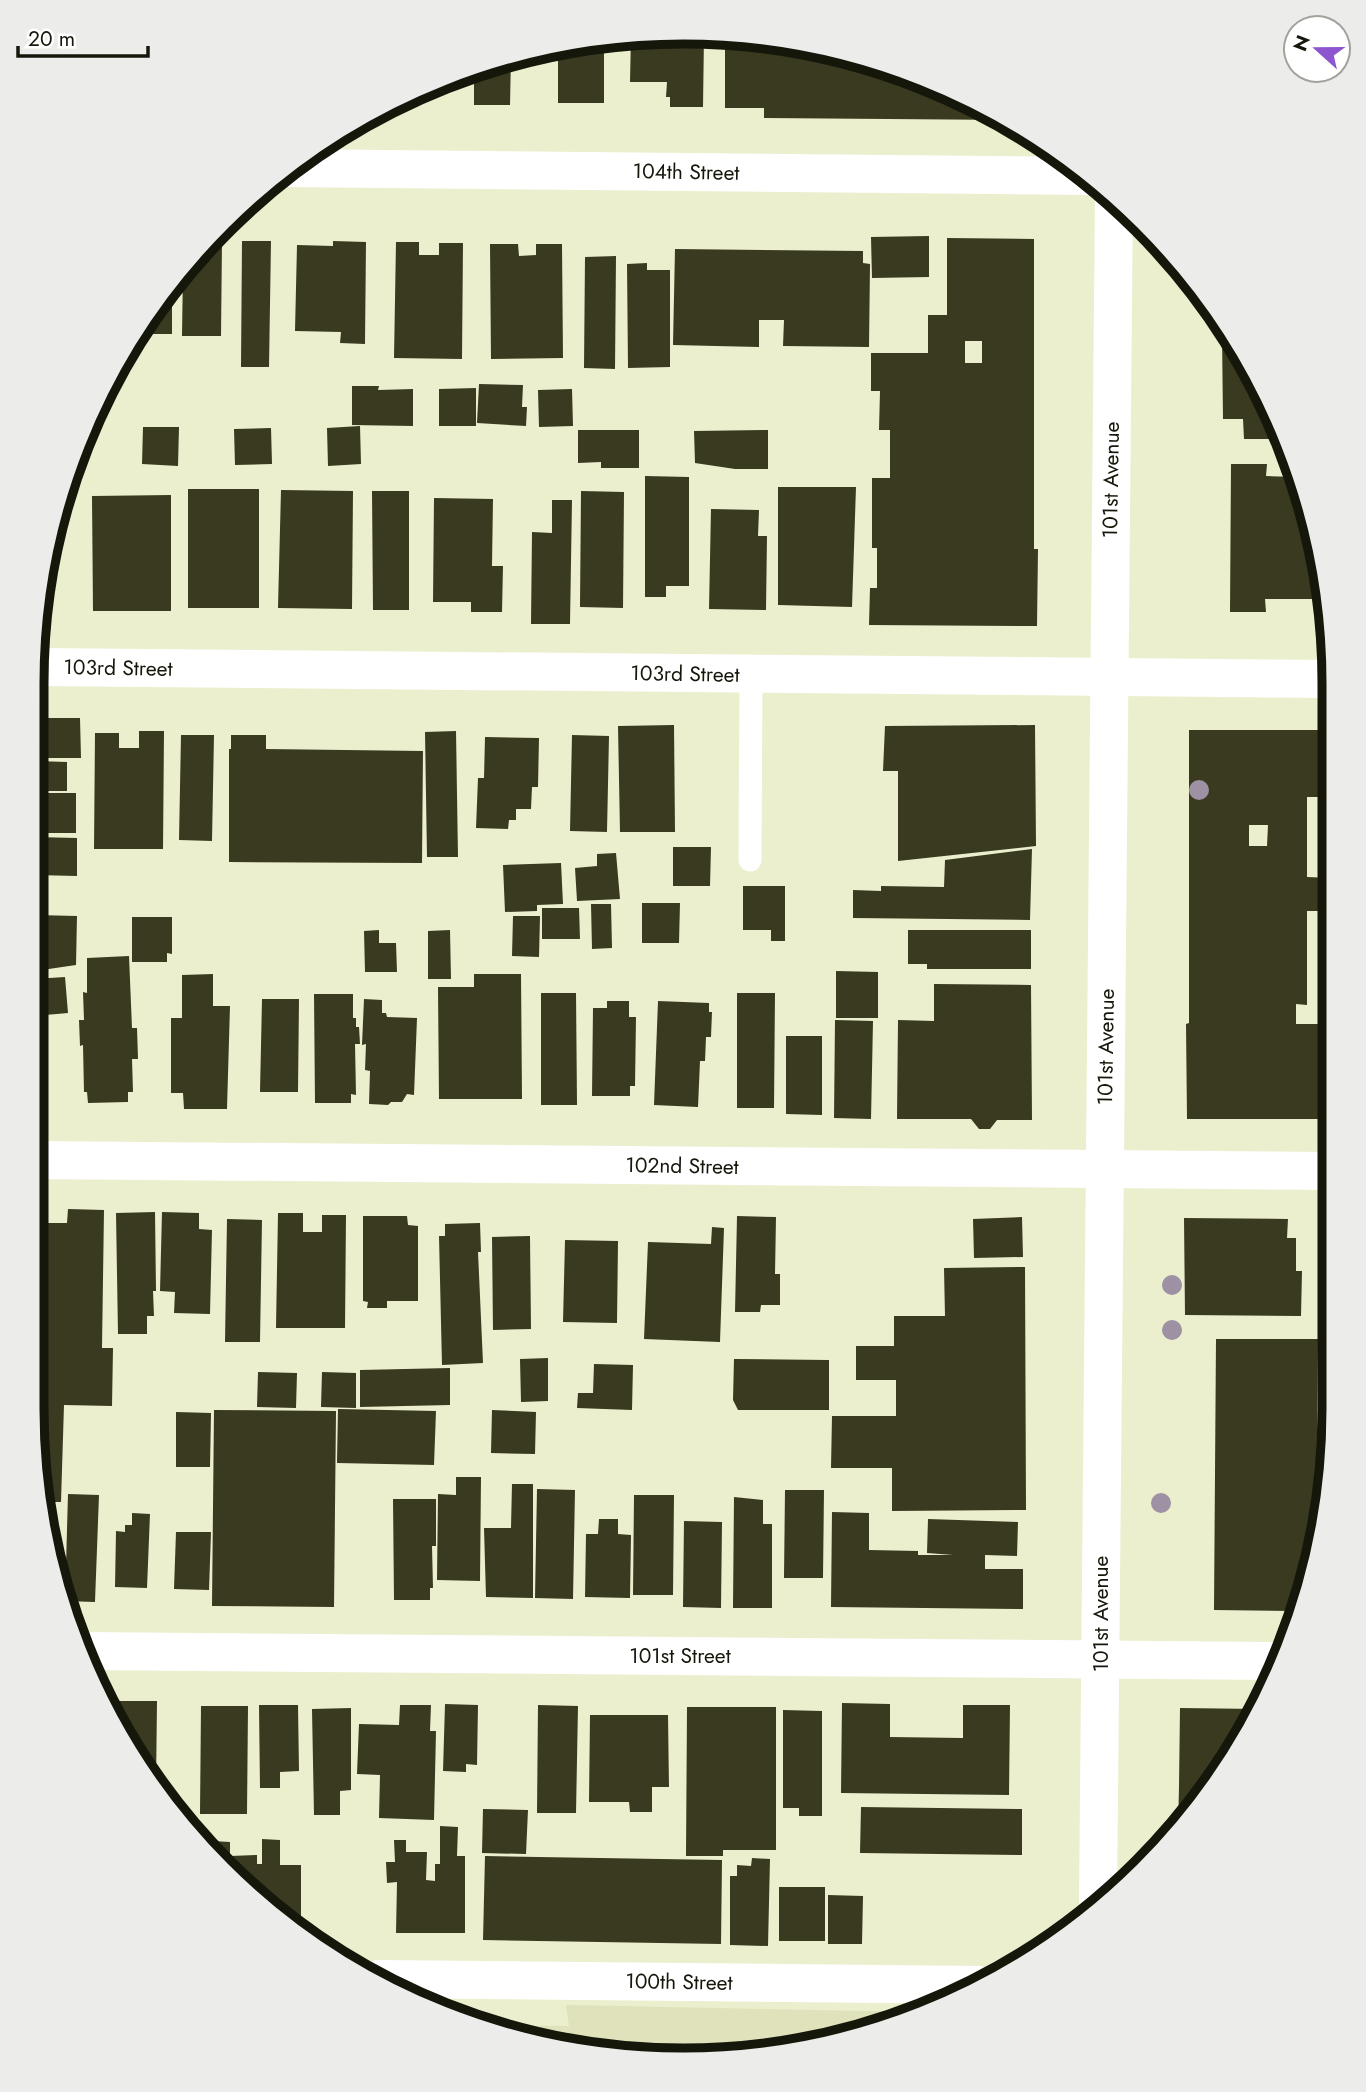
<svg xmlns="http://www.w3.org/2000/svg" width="1366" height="2092" font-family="Jost,sans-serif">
	<rect width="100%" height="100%" fill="#ecefce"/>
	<path fill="#dfe2ba" d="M566 2005 915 2012 851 2038 641 2059 495 2025 569 2026Z"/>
	<g fill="#393a20" fill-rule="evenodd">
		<path d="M641 33 704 35 703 107H670V97H666L667 82H630L631 35Z"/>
		<path d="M725 36 768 37 893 66 1011 120 764 118V108H725Z"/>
		<path d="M604 39V103H558V46Z"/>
		<path d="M511 55 510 105H474V69Z"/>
		<path d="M413 92V106H384L395 99Z"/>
		<path d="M929 236V277L872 278 871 237Z"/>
		<path d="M947 238 1034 239V549H1038L1037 626 869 625 870 588H877V548H872V478H890V430H879L880 391H871V353H928V315H947ZM965 341H982V363H965Z"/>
		<path d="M207 241H222L221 336H182L183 269 193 253Z"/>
		<path d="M242 241H271L269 367H241Z"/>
		<path d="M333 241 366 242 365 344 340 343 341 332 295 331 297 245 333 246Z"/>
		<path d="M396 242H419V255H439V243H463L462 359 394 358Z"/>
		<path d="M490 244H518L519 256 536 255V244H562L563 358 491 359Z"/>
		<path d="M675 249 863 251V263L870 264 869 347 783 346 784 320H759V347L673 345Z"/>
		<path d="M616 256 615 369 584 368 585 257Z"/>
		<path d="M647 263V270H670V367L628 368 627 264Z"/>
		<path d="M172 285V334H139Z"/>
		<path d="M1230 334 1267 395 1284 439H1244L1243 419H1223L1222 335Z"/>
		<path d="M479 384 523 385 522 407H527L526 426 477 423Z"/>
		<path d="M352 386H379L378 390 413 389V426L352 425Z"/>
		<path d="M476 388V426H439V389Z"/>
		<path d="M572 389 573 426 539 427 538 390Z"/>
		<path d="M360 426 361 464 328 466 327 428Z"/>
		<path d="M143 427H179L178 466 142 464Z"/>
		<path d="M271 428 272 464 235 465 234 429Z"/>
		<path d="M578 430H639V468H601V462L578 463Z"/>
		<path d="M768 430V469H735L695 463 694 431Z"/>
		<path d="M1231 464H1267L1266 476 1298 477 1312 515 1326 599H1265L1266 612H1230Z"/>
		<path d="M645 476 689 477V586H666V597H645Z"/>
		<path d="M778 487H856L852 607 778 605Z"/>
		<rect x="188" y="489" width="71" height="119"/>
		<path d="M281 490 353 491 352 609 278 608Z"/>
		<path d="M372 491H409V610H373Z"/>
		<path d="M581 491 624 492 623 608 580 607Z"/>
		<path d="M171 495V611H93L92 496Z"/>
		<path d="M434 498 493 499 492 566H503L502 612H471V602H433Z"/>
		<path d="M552 500H572L570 624H531L532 532 552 533Z"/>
		<path d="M711 509 759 510 758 536H767L766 610 709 609Z"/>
		<path d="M38 718H80L81 758H38Z"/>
		<path d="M674 725 675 832H620L618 726Z"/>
		<path d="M1035 725 1036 846 898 861V771H883L885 726Z"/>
		<path d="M1189 730H1333L1332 797H1307V877L1332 878V911H1307V1005L1296 1004V1024H1331V1119H1187L1186 1024 1189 1023ZM1249 825H1268L1267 846H1249Z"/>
		<path d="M139 731H164L163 849H94L95 733H119V748H139Z"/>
		<path d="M456 731 458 857H427L425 732Z"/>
		<path d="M181 735H214L212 841 179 840Z"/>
		<path d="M231 735H266V749L423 751 422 863 229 862V749H231Z"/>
		<path d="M572 735 609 736 607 832 570 831Z"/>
		<path d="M485 737 539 738 538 787H532L531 809H516V820H509L508 829 476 828 478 778H484Z"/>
		<path d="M36 761 67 762V791H36Z"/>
		<path d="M36 793H76V833H35Z"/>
		<path d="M35 837 77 838V876L35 875Z"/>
		<path d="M673 847H711L710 886H673Z"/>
		<path d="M1032 849 1030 920 853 918V890L881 891V886L944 887 945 860Z"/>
		<path d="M616 853 620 899 577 901 575 868 597 866V854Z"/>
		<path d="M561 863 563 904 537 905V911L505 912 503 865Z"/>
		<path d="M743 886H785V941H771V930H743Z"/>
		<path d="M642 903H680L679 943H642Z"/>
		<path d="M591 904H611L612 948 592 949Z"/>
		<path d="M542 908H579L580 939H542Z"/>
		<path d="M35 915 77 916 76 965 35 971Z"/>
		<path d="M513 916H540L539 957 512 956Z"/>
		<path d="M132 917H172V954L167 953V962H132Z"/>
		<path d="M379 930V943H396L397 972H365L364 931Z"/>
		<path d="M450 930 451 979H428V931Z"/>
		<path d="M908 930H1031V969H927V964H908Z"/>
		<path d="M129 956 132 1028H137L138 1059H132L133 1092H128V1102L88 1103 87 1092H84L83 1045 80 1046 79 1020H84L83 992 87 993V958Z"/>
		<path d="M836 971 878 972V1018H836Z"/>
		<path d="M213 974V1006H230L227 1109H184L183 1093H171V1018H182V975Z"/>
		<path d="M474 974H521L522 1099H439L438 987H474Z"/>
		<path d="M65 977 68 1013 34 1016V979Z"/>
		<path d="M934 984 1031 985 1032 1120H997L990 1129H979L971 1119H897L898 1020 934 1021Z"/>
		<path d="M541 993H576L577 1105H541Z"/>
		<path d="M737 993H775L774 1108H737Z"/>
		<path d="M314 994H353V1018H356V1027H359L360 1044H355L356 1095 351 1094V1103H315Z"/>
		<path d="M262 999H299L298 1092H260Z"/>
		<path d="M364 999 382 1000V1013H386L387 1017 417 1018 414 1095 407 1094 402 1102H391L388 1105 369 1104 370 1071 365 1070 366 1044 362 1045Z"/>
		<path d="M607 1001H629V1017H636L635 1086H630V1096H592L593 1008H607Z"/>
		<path d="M658 1001 709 1003V1012H712L711 1037H706L705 1061H700L698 1107 654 1105Z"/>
		<path d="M835 1020 873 1021 871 1119 834 1118Z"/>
		<path d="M786 1036H822V1115L786 1114Z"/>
		<path d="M68 1209 104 1210 102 1348H113L112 1406 64 1405 61 1502H47L31 1409 33 1211H45V1223H67Z"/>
		<path d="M155 1212 156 1291H153L154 1316H147V1334H118L116 1213Z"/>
		<path d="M162 1212 199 1213V1229L212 1230 210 1314 174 1313 175 1292 160 1291Z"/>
		<path d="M278 1213H303V1232H322V1215H346L345 1328H276Z"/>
		<path d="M363 1216H407L408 1225 418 1226V1301H387V1308H367L368 1302 363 1301Z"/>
		<path d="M737 1216 776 1217 775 1274H780V1305H761L760 1312H735Z"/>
		<path d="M1022 1217 1023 1257 974 1258 973 1219Z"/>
		<path d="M1184 1218 1288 1219 1287 1238H1296V1271H1302L1301 1316 1185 1315Z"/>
		<path d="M227 1219 262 1220 260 1342H225Z"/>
		<path d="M480 1223 481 1252H478L483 1363 442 1365 439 1236H445V1224Z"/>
		<path d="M712 1227 724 1228 720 1342 644 1339 648 1242 711 1244Z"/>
		<path d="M530 1236 531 1329 493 1330 492 1237Z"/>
		<path d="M565 1240 618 1241 617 1323 563 1322Z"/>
		<path d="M1025 1267 1026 1510 892 1511V1468H831L832 1416H896V1380H856V1346H894V1316H945L944 1268Z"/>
		<path d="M1216 1339H1318L1316 1536 1294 1611 1214 1610Z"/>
		<path d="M548 1358V1401L521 1402 520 1359Z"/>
		<path d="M734 1359 829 1360V1410H738L733 1400Z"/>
		<path d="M594 1364 633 1365 632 1410 577 1408 578 1393H593Z"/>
		<path d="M450 1368V1405L360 1407V1370Z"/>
		<path d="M258 1372 297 1373 296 1408 257 1407Z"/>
		<path d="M322 1372 356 1373V1408L321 1407Z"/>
		<path d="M338 1409 436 1411 434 1465 337 1463Z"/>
		<path d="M214 1410 336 1411 334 1607 212 1606Z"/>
		<path d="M492 1410 536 1412 535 1454 491 1453Z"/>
		<path d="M176 1412 211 1413 210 1467H176Z"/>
		<path d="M456 1477H481L480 1581 437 1580 438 1494 456 1495Z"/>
		<path d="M512 1484H533V1598L486 1597 484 1528H511Z"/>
		<path d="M537 1489 575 1490 573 1599 535 1598Z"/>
		<path d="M785 1490H824L823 1578H784Z"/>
		<path d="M68 1494 99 1495 95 1602 65 1601Z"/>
		<path d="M634 1495H674L673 1595H633Z"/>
		<path d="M734 1497 763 1500V1524H772V1608H733Z"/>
		<path d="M393 1499H436V1546H432L433 1588H430V1600H394Z"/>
		<path d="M832 1512 869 1513V1550L918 1551V1555H953L927 1553 928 1519 1018 1522 1017 1556 985 1555V1569H1023V1609L831 1607Z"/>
		<path d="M132 1513 150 1514 147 1588 115 1587 116 1531 125 1532V1525H132Z"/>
		<path d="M599 1519H618V1534L631 1535 630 1598 585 1597 586 1534H598Z"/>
		<path d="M684 1521 722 1522 721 1608 683 1607Z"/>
		<path d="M176 1532H211L209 1590 174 1589Z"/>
		<path d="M107 1701H157L156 1787 142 1771Z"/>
		<path d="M842 1703 890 1704V1737L963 1738V1705H1010L1009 1795 841 1793Z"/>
		<path d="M445 1704 478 1705 477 1765 466 1764V1772L443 1771Z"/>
		<path d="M259 1705H298L299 1771 280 1772V1788H260Z"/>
		<path d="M400 1705H431L430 1731H436L434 1820 379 1818 380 1775 357 1774 359 1724 399 1725Z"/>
		<path d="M538 1705 578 1706 576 1813H537Z"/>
		<path d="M201 1706H248L247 1814H200Z"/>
		<path d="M687 1707H776V1850H723V1856H686Z"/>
		<path d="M351 1708V1790L340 1791V1815H314L312 1709Z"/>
		<path d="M1180 1708 1259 1709 1178 1830 1179 1787Z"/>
		<path d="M783 1710 822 1711V1816H799V1808H783Z"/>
		<path d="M590 1715H668L669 1787H652V1812H630L629 1802H589Z"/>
		<path d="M861 1807 1022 1809V1855L860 1853Z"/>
		<path d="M483 1809 528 1810 526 1854 482 1853Z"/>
		<path d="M440 1826 458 1827 457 1856H465V1933H396L397 1882 387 1883 386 1862H395L394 1840H406V1852H427L426 1880 435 1881V1864H440Z"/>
		<path d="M262 1839 280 1840V1865H301V1921H281L212 1847V1841L230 1842V1856L257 1855V1864H262Z"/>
		<path d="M485 1856 722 1860 721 1944 483 1940Z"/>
		<path d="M752 1858 770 1859 768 1946 730 1945V1876H737V1865L751 1866Z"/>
		<rect x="779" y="1887" width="46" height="54"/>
		<path d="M828 1895 863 1896 862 1944H828Z"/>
	</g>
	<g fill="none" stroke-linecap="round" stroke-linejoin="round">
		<path stroke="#fff" stroke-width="23" d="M750 860 751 674"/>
		<g stroke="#fff" stroke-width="38">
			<path d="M284 168 1088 176"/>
			<path d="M37 667 1333 679"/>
			<path d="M33 1160 1330 1171"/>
			<path d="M82 1651 1278 1661"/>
			<path d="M1098 1900 1114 195"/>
			<path d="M379 1979 979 1985"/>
		</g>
	</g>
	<g fill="#9d91a3">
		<circle cx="1199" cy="790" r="10"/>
		<circle cx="1172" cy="1285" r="10"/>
		<circle cx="1172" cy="1330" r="10"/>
		<circle cx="1161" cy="1503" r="10"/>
	</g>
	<g text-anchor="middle" stroke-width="7" stroke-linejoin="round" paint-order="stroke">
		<g font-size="21" fill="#16170b" stroke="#fff">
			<text transform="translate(686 172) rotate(1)" y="7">104th Street</text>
			<text transform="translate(1111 480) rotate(-89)" y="7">101st Avenue</text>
			<text transform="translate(118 668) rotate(1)" y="7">103rd Street</text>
			<text transform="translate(685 674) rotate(1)" y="7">103rd Street</text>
			<text transform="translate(1106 1047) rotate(-89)" y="7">101st Avenue</text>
			<text transform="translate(682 1166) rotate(1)" y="7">102nd Street</text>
			<text transform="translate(1101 1614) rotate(-90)" y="7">101st Avenue</text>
			<text x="680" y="1663">101st Street</text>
			<text transform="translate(679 1982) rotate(1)" y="7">100th Street</text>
		</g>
	</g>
	<path d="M0 0H1366V2092H0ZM683 44H683A639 639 0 0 1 1322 683V1409A639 639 0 0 1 683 2048H683A639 639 0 0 1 44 1409V683A639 639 0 0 1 683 44Z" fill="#ececeb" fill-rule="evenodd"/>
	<path fill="none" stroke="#16170b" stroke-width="9" d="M683 44H683A639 639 0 0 1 1322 683V1409A639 639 0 0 1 683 2048H683A639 639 0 0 1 44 1409V683A639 639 0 0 1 683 44Z"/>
	<g transform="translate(1317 49) rotate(291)"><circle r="33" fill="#ffffff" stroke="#a2a29d" stroke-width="2"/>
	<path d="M0-5L12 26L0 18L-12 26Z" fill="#8d56ce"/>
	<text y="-10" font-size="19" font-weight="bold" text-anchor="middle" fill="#16170b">N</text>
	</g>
	<path d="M18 46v10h130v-10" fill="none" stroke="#16170b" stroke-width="3.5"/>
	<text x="28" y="46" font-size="21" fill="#16170b" stroke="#ffffff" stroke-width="5" paint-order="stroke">20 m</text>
</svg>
